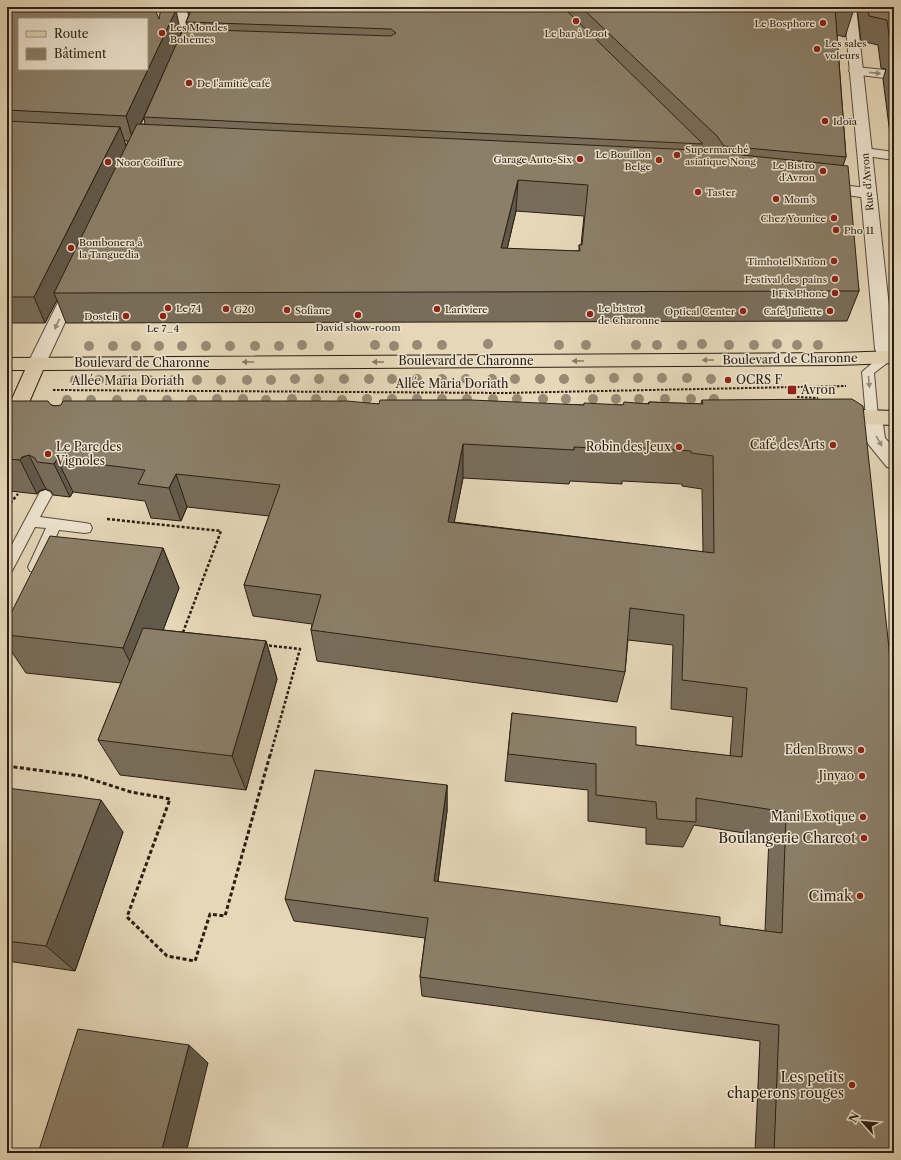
<svg xmlns="http://www.w3.org/2000/svg" width="901" height="1160" font-family="'Libre Caslon Text',serif">
	<rect width="100%" height="100%" fill="#e5d7b8"/>
	<filter id="stains"><feTurbulence type="fractalNoise" baseFrequency=".005" numOctaves="4"/><feColorMatrix values="0 0 0 0 .2 0 0 0 0 .09 0 0 0 0 .02 0 0 0 .5 -.17"/></filter>
	<radialGradient id="worn" r=".72"><stop offset=".6" stop-color="#630" stop-opacity="0"/><stop offset="1" stop-color="#630" stop-opacity=".3"/></radialGradient>
	<g fill="none" stroke-linecap="round" stroke-linejoin="round">
		<defs>
			<g id="service">
				<path d="M887 353 891 354 893 357 891 360 874 373 878 417 876 420 872 421 868 420 866 417 862 372 883 354Z"/>
				<path d="M45 490 50 492 52 495 40 517 85 523 90 524 92 528 90 532 85 533 59 530 40 571 35 572 30 571 28 567 46 528 35 527 12 571 7 572V554L40 492Z"/>
			</g>
			<g id="minor">
				<path d="M173 7H185L195 34 185 56 184 59H174L173 56 183 34Z"/>
				<path d="M856 67 894 71V79L851 74 849 71 851 68Z"/>
				<path d="M865 148 894 152V160L860 155 858 152 860 149Z"/>
				<path d="M822 183 868 188 873 190 876 193 873 196 868 198 817 191 814 188 817 185Z"/>
				<path d="M74 281 80 282 82 286 46 363 43 367 37 369 31 367 28 363 66 286 68 282Z"/>
				<path d="M872 410 879 412 882 417 885 438 894 448V469L887 467 869 445 866 440 862 417 865 412Z"/>
			</g>
			<path id="tertiary" d="M844 7H856L894 352V360L887 363 881 361 875 349Z"/>
			<g id="primary">
				<path d="M894 351V363L838 365 43 370 21 421 14 423 7 420V410L25 370H7V358L838 353Z"/>
				<path d="M834 409 894 411V425L834 423 827 421 824 416 827 411Z"/>
			</g>
		</defs>
		<use href="#service" stroke="#594d3c" stroke-width="2"/>
		<use href="#minor" stroke="#594d3c" stroke-width="2"/>
		<use href="#tertiary" stroke="#594d3c" stroke-width="2"/>
		<use href="#primary" stroke="#2a1f13" stroke-width="2"/>
		<g stroke="#2a1f13" stroke-width="2" stroke-dasharray="2.5 1.5" stroke-linecap="butt">
			<path d="M53 390 504 393 846 386"/>
			<path d="M797 397 818 398"/>
		</g>
		<g stroke="#2a1f13" stroke-width="2.5" stroke-dasharray="3 2" stroke-linecap="butt">
			<path d="M7 507 18 494"/>
			<path d="M107 519 221 531 182 635"/>
			<path d="M264 645 300 649 270 756"/>
		</g>
		<path stroke="#2a1f13" stroke-width="3" stroke-dasharray="4 2.5" stroke-linecap="butt" d="M7 766 81 776 131 792 170 799 127 917 167 956 195 961 210 914 225 916 270 755"/>
		<use href="#service" fill="#eee5d1" fill-rule="evenodd"/>
		<use href="#minor" fill="#eee5d1" fill-rule="evenodd"/>
		<use href="#tertiary" fill="#eee5d1" fill-rule="evenodd"/>
		<use href="#primary" fill="#e5d7b8" fill-rule="evenodd"/>
	</g>
	<g fill="#978b74">
		<circle cx="488" cy="344" r="5"/>
		<circle cx="702" cy="344" r="5"/>
		<circle cx="777" cy="344" r="5"/>
		<circle cx="302" cy="345" r="5"/>
		<circle cx="375" cy="345" r="5"/>
		<circle cx="417" cy="345" r="5"/>
		<circle cx="442" cy="345" r="5"/>
		<circle cx="559" cy="345" r="5"/>
		<circle cx="586" cy="345" r="5"/>
		<circle cx="636" cy="345" r="5"/>
		<circle cx="657" cy="345" r="5"/>
		<circle cx="682" cy="345" r="5"/>
		<circle cx="729" cy="345" r="5"/>
		<circle cx="754" cy="345" r="5"/>
		<circle cx="797" cy="345" r="5"/>
		<circle cx="818" cy="345" r="5"/>
		<circle cx="89" cy="346" r="5"/>
		<circle cx="113" cy="346" r="5"/>
		<circle cx="136" cy="346" r="5"/>
		<circle cx="159" cy="346" r="5"/>
		<circle cx="182" cy="346" r="5"/>
		<circle cx="206" cy="346" r="5"/>
		<circle cx="230" cy="346" r="5"/>
		<circle cx="255" cy="346" r="5"/>
		<circle cx="279" cy="346" r="5"/>
		<circle cx="329" cy="346" r="5"/>
		<circle cx="394" cy="346" r="5"/>
		<circle cx="614" cy="378" r="5"/>
		<circle cx="638" cy="378" r="5"/>
		<circle cx="662" cy="378" r="5"/>
		<circle cx="687" cy="378" r="5"/>
		<circle cx="295" cy="379" r="5"/>
		<circle cx="319" cy="379" r="5"/>
		<circle cx="344" cy="379" r="5"/>
		<circle cx="369" cy="379" r="5"/>
		<circle cx="392" cy="379" r="5"/>
		<circle cx="417" cy="379" r="5"/>
		<circle cx="442" cy="379" r="5"/>
		<circle cx="466" cy="379" r="5"/>
		<circle cx="492" cy="379" r="5"/>
		<circle cx="515" cy="379" r="5"/>
		<circle cx="540" cy="379" r="5"/>
		<circle cx="564" cy="379" r="5"/>
		<circle cx="590" cy="379" r="5"/>
		<circle cx="711" cy="379" r="5"/>
		<circle cx="75" cy="380" r="5"/>
		<circle cx="99" cy="380" r="5"/>
		<circle cx="124" cy="380" r="5"/>
		<circle cx="149" cy="380" r="5"/>
		<circle cx="173" cy="380" r="5"/>
		<circle cx="197" cy="380" r="5"/>
		<circle cx="221" cy="380" r="5"/>
		<circle cx="247" cy="380" r="5"/>
		<circle cx="271" cy="380" r="5"/>
		<circle cx="217" cy="399" r="5"/>
		<circle cx="243" cy="399" r="5"/>
		<circle cx="292" cy="399" r="5"/>
		<circle cx="316" cy="399" r="5"/>
		<circle cx="367" cy="399" r="5"/>
		<circle cx="392" cy="399" r="5"/>
		<circle cx="417" cy="399" r="5"/>
		<circle cx="442" cy="399" r="5"/>
		<circle cx="467" cy="399" r="5"/>
		<circle cx="493" cy="399" r="5"/>
		<circle cx="517" cy="399" r="5"/>
		<circle cx="543" cy="399" r="5"/>
		<circle cx="566" cy="399" r="5"/>
		<circle cx="593" cy="399" r="5"/>
		<circle cx="616" cy="399" r="5"/>
		<circle cx="639" cy="399" r="5"/>
		<circle cx="665" cy="399" r="5"/>
		<circle cx="691" cy="399" r="5"/>
		<circle cx="714" cy="399" r="5"/>
		<circle cx="67" cy="400" r="5"/>
		<circle cx="91" cy="400" r="5"/>
		<circle cx="117" cy="400" r="5"/>
		<circle cx="142" cy="400" r="5"/>
		<circle cx="167" cy="400" r="5"/>
		<circle cx="192" cy="400" r="5"/>
		<circle cx="266" cy="400" r="5"/>
		<circle cx="342" cy="400" r="5"/>
	</g>
	<g fill="#786d5a" stroke="#2a1f13" fill-rule="evenodd">
		<path d="M7 7 159 19 181 33 187 29 186 22 189 14 187 7H852L853 12 845 37 837 35 846 157 843 166 859 291 847 321 66 323 57 300 45 323H7ZM144 118 145 124H141ZM124 141H128L126 146ZM516 211 584 216 581 245H579V251L507 249Z"/>
		<path d="M857 7H894V151L892 150 883 79 886 69 881 68 878 45 861 41Z"/>
		<path d="M894 153V185L891 161Z"/>
		<path d="M702 400 894 1153H755L760 1041 422 996 420 977 425 938 294 921 285 899 447 785V811L438 882 720 925 765 931 769 837 694 825 683 847 646 844V828L588 821V790L505 781 512 713 636 745 730 756 733 717 671 709 673 645 628 640 625 672 617 702 317 661 311 630 312 624 253 616 244 585 269 516 187 507 181 521 151 518 145 501 73 492 70 497 53 495 51 491 46 489 39 491 37 494 10 491 7 496V401L51 405 56 406 379 404 623 405 648 404 649 402 701 404ZM463 478 569 484 570 481 622 484V481L682 484V486L702 489 703 552 454 522Z"/>
		<path d="M163 548 179 588 163 630 266 641 277 679 246 790 120 775 98 740 121 683 26 673 7 645V621Z"/>
		<path d="M7 788 123 832 75 971 7 961Z"/>
	</g>
	<g fill="#61594a" stroke="#2a1f13">
		<path d="M176 10 181 34 133 141 126 116Z"/>
		<path d="M120 127 128 152 54 293 57 300 45 323 34 297Z"/>
		<path d="M518 180 516 211 500 279 501 248Z"/>
		<path d="M463 444V478L448 554V522Z"/>
		<path d="M29 455 46 489 39 491 37 494 20 460 22 457Z"/>
		<path d="M57 459 73 492 70 497 54 464Z"/>
		<path d="M176 474 187 507 181 521 169 488Z"/>
		<path d="M7 485 10 491 7 496Z"/>
		<path d="M163 548 179 588 142 686 123 648Z"/>
		<path d="M266 641 277 679 246 790 232 756Z"/>
		<path d="M447 785V811L435 904 434 881Z"/>
		<path d="M101 800 123 832 75 971 46 946Z"/>
		<path d="M189 1045 208 1063 186 1153H161Z"/>
	</g>
	<g fill="#8b7f69" stroke="#2a1f13" fill-rule="evenodd">
		<path d="M7 7H154L159 19 161 7H175L176 10 126 116 7 110ZM19 19H147V69H19Z"/>
		<path d="M191 7H563L703 144 144 117 183 29 391 36 396 33 391 29 186 22 192 9Z"/>
		<path d="M581 7H852L853 12 835 8 846 157 724 146 717 136Z"/>
		<path d="M868 7H894V44L890 43 887 20 869 16Z"/>
		<path d="M891 54H894V71Z"/>
		<path d="M7 121 120 127 34 297H7Z"/>
		<path d="M137 124 694 150 848 166 859 291 54 293ZM518 180 588 185 582 245H579L580 251 501 248Z"/>
		<path d="M852 399 863 406 894 695V1153H774L779 1025 420 977 428 918 285 899 315 770 447 785 434 881 720 917V925L782 933 786 812 696 798V822L657 819 656 802 596 795V764L508 754 512 713 636 727V745L742 757 747 688 682 680 684 615 630 608 625 672 311 630 321 595 244 585 280 485 176 474 169 488 138 484 145 470 57 459 54 464 37 462 35 458 29 455 22 457 20 460 7 459V401H48L51 405 56 406 61 405 63 401H347L379 404 380 400H471L584 405V403L623 405 624 402 649 404V402L703 404 702 400ZM463 444 574 450V447L629 450V447L691 451V453L713 456 714 553 448 522Z"/>
		<path d="M50 536 163 548 123 648 7 635V621Z"/>
		<path d="M143 628 266 641 232 756 98 740Z"/>
		<path d="M7 788 101 800 46 946 7 941Z"/>
		<path d="M78 1029 189 1045 161 1153H38Z"/>
	</g>
	<defs><path id="oneway-solid" d="M-6-.8H1V-3.2L6.5 0L1 3.2V.8H-6Z"/></defs>
	<g fill="#968c7c">
		<use href="#oneway-solid" transform="translate(875 73) rotate(6)"/>
		<use href="#oneway-solid" transform="translate(57 324) rotate(115)"/>
		<use href="#oneway-solid" transform="translate(869 382) rotate(85)"/>
		<use href="#oneway-solid" transform="translate(879 441) rotate(60)"/>
	</g>
	<g fill="#887b66">
		<use href="#oneway-solid" transform="translate(708 360) rotate(180)"/>
		<use href="#oneway-solid" transform="translate(578 361) rotate(180)"/>
		<use href="#oneway-solid" transform="translate(248 362) rotate(180)"/>
		<use href="#oneway-solid" transform="translate(378 362) rotate(180)"/>
	</g>
	<g fill="#8f2418" stroke="#eee5d1" stroke-width="1.5">
		<circle cx="576" cy="21" r="4"/>
		<circle cx="823" cy="23" r="4"/>
		<circle cx="162" cy="33" r="4"/>
		<circle cx="817" cy="49" r="4"/>
		<circle cx="189" cy="83" r="4"/>
		<circle cx="825" cy="121" r="4"/>
		<circle cx="677" cy="155" r="4"/>
		<circle cx="580" cy="159" r="4"/>
		<circle cx="659" cy="160" r="4"/>
		<circle cx="108" cy="162" r="4"/>
		<circle cx="823" cy="171" r="4"/>
		<circle cx="698" cy="192" r="4"/>
		<circle cx="776" cy="199" r="4"/>
		<circle cx="834" cy="218" r="4"/>
		<circle cx="836" cy="230" r="4"/>
		<circle cx="71" cy="248" r="4"/>
		<circle cx="834" cy="261" r="4"/>
		<circle cx="835" cy="279" r="4"/>
		<circle cx="835" cy="293" r="4"/>
		<circle cx="168" cy="308" r="4"/>
		<circle cx="226" cy="309" r="4"/>
		<circle cx="437" cy="309" r="4"/>
		<circle cx="287" cy="310" r="4"/>
		<circle cx="743" cy="311" r="4"/>
		<circle cx="830" cy="311" r="4"/>
		<circle cx="590" cy="314" r="4"/>
		<circle cx="358" cy="315" r="4"/>
		<circle cx="126" cy="316" r="4"/>
		<circle cx="163" cy="316" r="4"/>
		<circle cx="728" cy="380" r="4"/>
		<rect x="787" y="385" width="10" height="10" rx="2"/>
		<circle cx="833" cy="445" r="4"/>
		<circle cx="679" cy="447" r="4"/>
		<circle cx="48" cy="454" r="4"/>
		<circle cx="861" cy="750" r="4"/>
		<circle cx="862" cy="776" r="4"/>
		<circle cx="863" cy="817" r="4"/>
		<circle cx="864" cy="838" r="4"/>
		<circle cx="860" cy="896" r="4"/>
		<circle cx="852" cy="1085" r="4"/>
	</g>
	<g text-anchor="middle" stroke-width="3" stroke-linejoin="round" paint-order="stroke">
		<g font-size="10" fill="#2a1f13" stroke="#eee5d1" text-anchor="start">
			<text x="815" y="27" text-anchor="end">Le Bosphore</text>
			<text x="170" y="31">Les Mondes<tspan x="170" dy="12">Bohèmes</tspan></text>
			<text x="576" y="37" text-anchor="middle">Le bar à Loot</text>
			<text x="825" y="47">Les sales<tspan x="825" dy="12">voleurs</tspan></text>
			<text x="197" y="87">De l'amitié café</text>
			<text x="833" y="125">Idoïa</text>
			<text x="685" y="153">Supermarché<tspan x="685" dy="12">asiatique Nong</tspan></text>
			<text x="651" y="158" text-anchor="end">Le Bouillon<tspan x="651" dy="12">Belge</tspan></text>
			<text x="572" y="163" text-anchor="end">Garage Auto-Six</text>
			<text x="116" y="166">Noor Coiffure</text>
			<text x="815" y="169" text-anchor="end">Le Bistro<tspan x="815" dy="12">d'Avron</tspan></text>
			<text x="706" y="196">Taster</text>
			<text x="784" y="203">Mom's</text>
			<text x="826" y="222" text-anchor="end">Chez Younice</text>
			<text x="844" y="234">Pho 11</text>
			<text x="79" y="246">Bombonera à<tspan x="79" dy="12">la Tanguedia</tspan></text>
			<text x="826" y="265" text-anchor="end">Timhotel Nation</text>
			<text x="827" y="283" text-anchor="end">Festival des pains</text>
			<text x="827" y="297" text-anchor="end">I Fix Phone</text>
			<text x="176" y="312">Le 74</text>
			<text x="598" y="312">Le bistrot<tspan x="598" dy="12">de Charonne</tspan></text>
			<text x="234" y="313">G20</text>
			<text x="445" y="313">Lariviere</text>
			<text x="295" y="314">Sofiane</text>
			<text x="735" y="315" text-anchor="end">Optical Center</text>
			<text x="822" y="315" text-anchor="end">Café Juliette</text>
			<text x="118" y="320" text-anchor="end">Dosteli</text>
			<text x="358" y="331" text-anchor="middle">David show-room</text>
			<text x="163" y="332" text-anchor="middle">Le 7_4</text>
		</g>
		<g font-size="10" fill="#2a1f13" stroke="#eee5d1">
			<text transform="translate(867 182) rotate(-95)" y="4">Rue d'Avron</text>
		</g>
		<g font-size="12" fill="#2a1f13" stroke="#eee5d1">
			<text transform="translate(790 359) rotate(-1)" y="4">Boulevard de Charonne</text>
			<text x="466" y="365">Boulevard de Charonne</text>
			<text x="142" y="367">Boulevard de Charonne</text>
			<text x="128" y="385">Allée Maria Doriath</text>
			<text x="452" y="388">Allée Maria Doriath</text>
		</g>
		<g font-size="12" fill="#2a1f13" stroke="#eee5d1" text-anchor="end">
			<text x="736" y="384" text-anchor="start">OCRS F</text>
			<text x="801" y="394" text-anchor="start">Avron</text>
			<text x="825" y="449">Café des Arts</text>
			<text x="56" y="451" text-anchor="start">Le Parc des<tspan x="56" dy="14">Vignoles</tspan></text>
			<text x="671" y="451">Robin des Jeux</text>
			<text x="853" y="754">Eden Brows</text>
			<text x="854" y="780">Jinyao</text>
			<text x="855" y="821">Mani Exotique</text>
		</g>
		<g font-size="14" fill="#2a1f13" stroke="#eee5d1" text-anchor="end">
			<text x="856" y="843">Boulangerie Charcot</text>
			<text x="852" y="901">Cimak</text>
			<text x="844" y="1082">Les petits<tspan x="844" dy="16">chaperons rouges</tspan></text>
		</g>
	</g>
	<rect width="901" height="1160" fill="none" stroke="#e5d7b8" stroke-width="24"/>
	<rect x="8" y="8" width="885" height="1144" fill="none" stroke="#2a1f13" stroke-width="2"/>
	<rect x="12" y="12" width="877" height="1136" fill="none" stroke="#2a1f13"/>
	<rect x="18" y="18" width="130" height="52" fill="#eee5d1" stroke="#a09685"/>
	<rect x="26" y="31" width="20" height="6" fill="#e5d7b8" stroke="#a09685"/>
	<text x="54" y="38" font-size="12" fill="#2a1f13">Route</text>
	<rect x="26" y="48" width="20" height="12" fill="#8b7f69" stroke="#a09685"/>
	<text x="54" y="58" font-size="12" fill="#2a1f13">Bâtiment</text>
	<g transform="translate(863 1122) rotate(297)" stroke="#eee5d1" stroke-width="3" paint-order="stroke">
	<path d="M0-3L7 15L0 10L-7 15Z" fill="#2a1f13"/>
	<text y="-6" font-size="11" font-weight="bold" text-anchor="middle" fill="#2a1f13">N</text>
	</g>
	<rect width="100%" height="100%" filter="url(#stains)"/>
	<rect width="100%" height="100%" fill="url(#worn)"/>
</svg>
